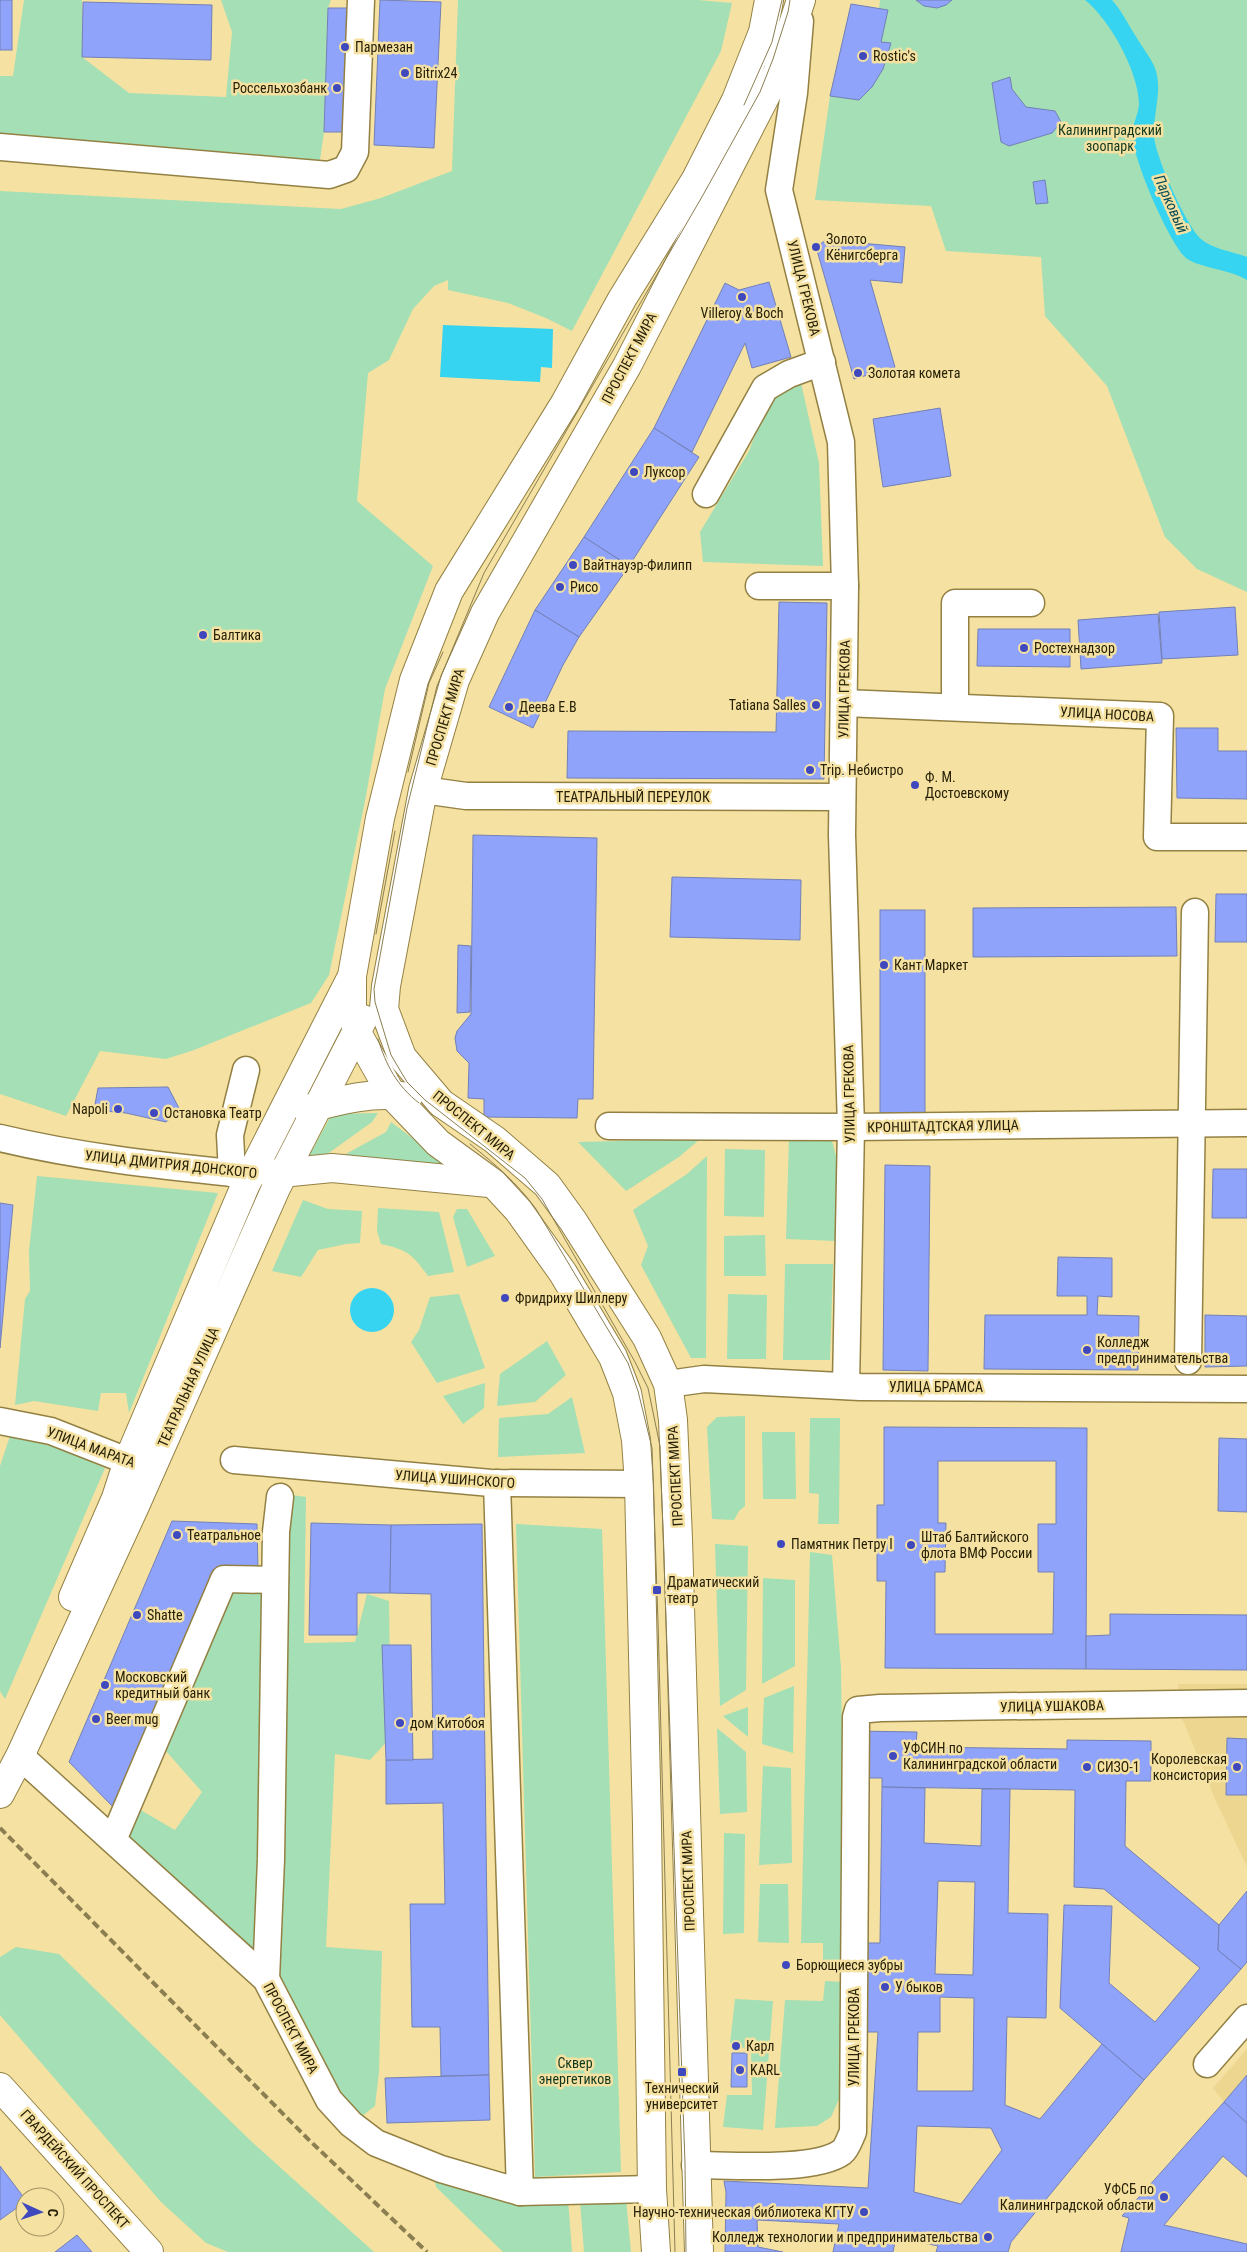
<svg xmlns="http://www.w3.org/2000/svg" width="1247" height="2252" font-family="'Roboto Condensed',sans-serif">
	<rect width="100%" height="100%" fill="#f5e2a2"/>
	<g fill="#ecd690">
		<path d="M1178 1684H1247V1867L1215 1799 1180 1713Z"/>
		<path d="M1247 2049V2124L1224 2102 1213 2088Z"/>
	</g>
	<g fill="#a4dfb5">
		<path d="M24 0H82V57L129 93 226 97 232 32 221 0H331L328 8 324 132 320 160 0 133V76H13Z"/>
		<path d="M458 0H698L732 3 721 51 572 331 546 318 508 303 448 290V280L434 286 413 309 389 360 368 373 357 501 433 566 385 689 365 801 329 975 311 1003 194 1050 166 1059 100 1051 66 1116 0 1094V191L341 209 381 198 452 171Z"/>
		<path d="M880 0H1247V592L1197 569 1165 537 1107 386 1045 316 1041 257 946 251 931 206 815 200 830 96 851 4 879 9Z"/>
		<path d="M797 365 819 463 823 566 703 562 700 532 749 451 766 406 756 376Z"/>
		<path d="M378 1113 372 1122 326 1155 309 1156 332 1114Z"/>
		<path d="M391 1122 451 1167 344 1155 386 1132Z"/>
		<path d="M831 1137 837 1160 836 1241 786 1239 789 1138Z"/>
		<path d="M700 1139 679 1157 626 1191 578 1142Z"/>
		<path d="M725 1149 765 1150 764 1217 724 1216Z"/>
		<path d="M707 1156 706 1358H691L641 1265 648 1246 633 1210 687 1174Z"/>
		<path d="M37 1176 218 1193 129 1413 126 1393H101L98 1411 34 1401 15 1405 25 1299 30 1291 29 1251Z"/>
		<path d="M303 1200 328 1209 362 1211 360 1243 346 1244 318 1250 301 1277 272 1271Z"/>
		<path d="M378 1208 439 1212 454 1272 428 1276C412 1254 408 1250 381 1244L377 1231Z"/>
		<path d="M457 1209H467L495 1256 467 1267 453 1217Z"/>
		<path d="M765 1235 766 1276H724V1236Z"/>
		<path d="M785 1264H833L830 1360H783Z"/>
		<path d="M459 1294 485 1368 437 1383 411 1342 419 1330 430 1297Z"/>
		<path d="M728 1294 767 1295 766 1359H727Z"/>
		<path d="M547 1341 566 1375 535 1402 497 1406 500 1374Z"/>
		<path d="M485 1383 484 1408 463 1424 443 1396Z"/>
		<path d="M572 1397 585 1453 498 1457 499 1418 548 1414Z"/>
		<path d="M745 1416V1506L739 1511 734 1520 712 1519 707 1427 717 1417Z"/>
		<path d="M810 1418H840L839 1524H818L819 1494 809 1493Z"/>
		<path d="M762 1432H795L796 1499H763Z"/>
		<path d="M11 1433 52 1442 105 1468 5 1699 0 1691V1466Z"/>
		<path d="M292 1495 306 1497 304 1643 355 1642 367 1594 389 1601 391 1737 370 1760 335 1754 326 1947 382 1951 379 2072 375 2106 357 2120 276 1977 284 1584Z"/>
		<path d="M516 1524 602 1529 621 2172 535 2177Z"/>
		<path d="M715 1544 748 1546 746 1690 720 1706Z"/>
		<path d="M810 1552 832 1555 841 1668 845 1967 823 1966V1943H801Z"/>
		<path d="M763 1578 795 1580V1666L762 1684Z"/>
		<path d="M229 1587 266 1589 260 1960 122 1839 137 1808 175 1830 202 1792 165 1750 192 1675Z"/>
		<path d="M794 1686 793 1753 762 1744 764 1698Z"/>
		<path d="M748 1707V1737L723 1716Z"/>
		<path d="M717 1728 746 1752 747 1812 720 1814Z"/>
		<path d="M763 1766 791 1768 792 1863 759 1865Z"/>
		<path d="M724 1833 745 1834 744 1933 723 1934Z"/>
		<path d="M760 1884H788L789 1943 758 1942Z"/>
		<path d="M16 1947 59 1954 252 2142 374 2252H228L206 2243 161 2202 0 2015V1957Z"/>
		<path d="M825 1981 845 1982 839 2099 831 2117 817 2126 775 2128 785 2000 823 2001Z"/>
		<path d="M735 1999 773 2001 763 2130 723 2127 727 2095H752L751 2051 730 2043Z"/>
		<path d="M433 2173 568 2199 572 2252H503L436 2187Z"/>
		<path d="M626 2199 631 2252H584L580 2201Z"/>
	</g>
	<g fill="#36d4f1">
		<path d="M1085 0H1112C1122 11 1127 23 1135 35 1141 46 1150 56 1155 68 1163 90 1153 113 1154 136 1155 156 1186 225 1201 239 1214 250 1232 251 1247 257V280C1232 270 1196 267 1186 258 1168 241 1132 157 1132 133 1133 123 1139 113 1139 103 1138 71 1110 20 1085 0Z"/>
		<path d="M443 325 553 329 552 368 541 367 540 382 440 377Z"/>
		<circle cx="372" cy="1310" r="22"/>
	</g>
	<g fill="#8fa3fb" stroke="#7380b6" fill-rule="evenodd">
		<rect x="0" y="0" width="12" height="50"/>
		<path d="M380 0 441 2 434 148 374 145Z"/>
		<path d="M916 0H952L946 5 937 8 924 6Z"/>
		<path d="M83 2 212 5 211 60 82 57Z"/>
		<path d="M851 4 888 10 881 42 891 43 883 69 872 87 859 100 830 96Z"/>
		<path d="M328 8H351L347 132H324Z"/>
		<path d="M1010 77 1012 89 1026 107 1055 111 1061 122 1052 133 1009 146 1001 142 992 83Z"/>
		<path d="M1045 180 1048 203 1036 204 1033 182Z"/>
		<path d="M826 240 905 247 902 283 870 280 895 367 854 379 816 247Z"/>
		<path d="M769 282 791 357 752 368 745 343 692 452 654 428 725 283 739 290Z"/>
		<path d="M940 408 951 476 883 487 873 419Z"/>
		<path d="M654 428 699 457 629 566 584 537Z"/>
		<path d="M584 537 629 566 579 637 535 610Z"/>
		<path d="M779 602 827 603 824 779 567 778 568 731 776 732Z"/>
		<path d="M1235 607 1238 655 1162 659 1159 612Z"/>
		<path d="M535 610 579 637 563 665 533 728 489 707Z"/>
		<path d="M1158 614 1162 663 1081 669 1078 620Z"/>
		<path d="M978 629H1070V667L977 666Z"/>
		<path d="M1176 728H1218V751H1247V799L1177 798Z"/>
		<path d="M473 835 597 838 593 1099H578L577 1118 484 1117V1099L468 1098 469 1063 457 1051 455 1038 457 1031 471 1014Z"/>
		<path d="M672 877 801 880 800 940 670 937Z"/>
		<path d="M1216 894H1247V942H1215Z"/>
		<path d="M1176 907 1177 956 973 957V908Z"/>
		<rect x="880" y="910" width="45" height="203"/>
		<path d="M458 945 471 946 470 1012 457 1013Z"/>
		<path d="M168 1087 180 1110 166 1122 126 1113 94 1110 98 1088Z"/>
		<path d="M885 1165 930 1166 928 1371 883 1370Z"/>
		<path d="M1213 1169H1247V1218H1212Z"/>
		<path d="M0 1203 13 1205 0 1348Z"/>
		<path d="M1058 1257 1112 1258V1297L1098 1296 1097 1315 1139 1316 1138 1370 984 1369 985 1315H1087V1296H1057Z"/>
		<path d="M1205 1315 1247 1316V1366L1205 1367Z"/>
		<path d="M884 1427 1087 1428 1086 1669 885 1668 886 1581H877V1505H884ZM938 1461H1056V1524H1038V1572H1054L1053 1634H935V1572H945L946 1523H938Z"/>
		<path d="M1219 1438 1247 1439V1512L1218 1511Z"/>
		<path d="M172 1521 257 1524 258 1569 222 1567 116 1810 69 1762Z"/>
		<path d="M311 1523 391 1525 390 1593H357V1635H309Z"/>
		<path d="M482 1524 489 2075 441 2076 440 2027H412L410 1904H445L443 1803 386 1804V1760L433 1759 431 1594 390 1593 391 1525Z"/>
		<path d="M1110 1614 1247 1615V1670L1086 1669V1636L1110 1635Z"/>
		<path d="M382 1645H411L413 1760H386Z"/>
		<path d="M856 1731 917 1732 916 1747 1067 1749V1740L1151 1741V1781H1126L1125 1846 1219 1925 1218 1950 1241 1969 1144 2080 1060 2008 1064 1905 1112 1906 1109 1983 1155 2022 1200 1968 1104 1889 1074 1887 1075 1790 882 1787V1778H856Z"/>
		<path d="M1227 1738 1247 1739V1795H1226Z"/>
		<path d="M882 1787 925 1788 924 1843 981 1846 982 1789H1010L1008 1913 1048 1914 1046 2018 1007 2017 1005 2105 1040 2119 1102 2044 1144 2080 1011 2242 1008 2252H936L938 2246 896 2237 893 2252H833L839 2224 757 2220 758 2247 783 2252H725L726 2192 724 2181 868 2188 878 2032H862L863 1943H880ZM938 1881 975 1882 973 1975 935 1974ZM940 1997 974 1998 973 2091H917L918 2032H940ZM917 2126 991 2128 1002 2150 961 2204 914 2192Z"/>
		<path d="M1247 1891V1962L1241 1969 1218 1950 1219 1925Z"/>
		<path d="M732 2053H747V2087H731Z"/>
		<path d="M489 2075 490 2120 387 2123 385 2078Z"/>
		<path d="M1247 2075V2124L1224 2102Z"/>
		<path d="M1224 2102 1247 2123V2177L1223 2156 1164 2225 1247 2244V2252H1121L1129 2218 1122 2216Z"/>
		<path d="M0 2166 25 2199V2202L0 2220Z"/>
		<path d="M77 2235 92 2252H55Z"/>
	</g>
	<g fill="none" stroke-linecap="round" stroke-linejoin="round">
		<defs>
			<g id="minor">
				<path d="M800 21 794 93 779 190 841 442 845 586 842 835 851 1127 846 1386"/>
				<path d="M0 147 329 175 346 169 355 152 361 0"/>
				<path d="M706 494 765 388 789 374 822 362"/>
				<path d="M759 586H845"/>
				<path d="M844 703 1160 716 1157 837H1247"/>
				<path d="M955 707V603H1031"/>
				<path d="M423 790 466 796 842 797"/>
				<path d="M609 1126 851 1127 1247 1123"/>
				<path d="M0 1138C83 1158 166 1166 251 1175"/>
				<path d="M232 1173 230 1135 246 1070"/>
				<path d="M1188 1361 1195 912"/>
				<path d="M668 1384 704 1379 860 1387 1247 1389"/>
				<path d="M0 1421 51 1431 148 1469"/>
				<path d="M234 1460 491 1483 639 1484"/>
				<path d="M497 1483 520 2192"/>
				<path d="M20 1756 266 1979 329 2100 351 2124 376 2143 441 2169 520 2192 652 2189"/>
				<path d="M113 1840 224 1579 275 1580"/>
				<path d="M266 1979 271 1859 276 1532 280 1497"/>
				<path d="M1207 2064 1247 2018"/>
				<path d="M695 2165C729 2165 815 2172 842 2152 847 2148 850 2138 853 2132L856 1717 858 1710 880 1708 1247 1703"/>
			</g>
			<g id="major">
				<path d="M307 1109C339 1100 375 1091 408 1097"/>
				<path d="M271 1174 332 1168 489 1183"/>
				<path d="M73 1597 116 1498 128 1461 245 1186 350 980"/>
				<path d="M0 1794 20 1756 135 1506 276 1188 363 1019"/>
				<path d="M0 2087 149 2252"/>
				<path d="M656 2252 652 2189 647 1825 639 1484 636 1440 627 1393 613 1357 563 1273 518 1210 493 1183 438 1143 392 1095 357 1033 352 1009V976L380 818 414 680 449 591 565 403 622 299 696 179 736 100 763 32 769 0"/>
				<path d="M699 2252 678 1539 673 1420 668 1384 647 1338 573 1221 547 1185 495 1140 441 1103 402 1057 384 1009 386 986 423 790 455 680 485 613 627 366 763 101 777 73 801 0"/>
			</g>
		</defs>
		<use href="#minor" stroke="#938144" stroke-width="29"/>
		<use href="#major" stroke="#938144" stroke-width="30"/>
		<use href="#minor" stroke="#fff" stroke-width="26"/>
		<use href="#major" stroke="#fff" stroke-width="28"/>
		<g stroke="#8b7e51" stroke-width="1">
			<path d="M744 105 772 42 782 0"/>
			<path d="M408 772 429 683 443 652"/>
			<path d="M376 934 395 831"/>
			<path d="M378 1039C386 1065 397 1086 419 1103"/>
			<path d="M470 1144C495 1164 517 1183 536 1209L628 1363 638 1391 652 1448 658 1622 675 2252"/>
			<path d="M686 2252 685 2164 660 1446 648 1388 635 1362 542 1199 525 1178 425 1100 407 1082 391 1055 375 1002 374 989 407 808 437 686 484 573 703 195 760 92 773 59 788 12 790 0"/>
		</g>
		<path stroke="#8b7e51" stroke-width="4" stroke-dasharray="8 4" stroke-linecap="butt" d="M0 1828 308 2139 427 2252"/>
	</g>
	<g fill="#3f49bd" stroke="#f5e2a2" stroke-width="2">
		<circle cx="345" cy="47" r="5"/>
		<circle cx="863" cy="56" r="5"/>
		<circle cx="405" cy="73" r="5"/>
		<circle cx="337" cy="88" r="5"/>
		<circle cx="816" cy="247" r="5"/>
		<circle cx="742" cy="297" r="5"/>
		<circle cx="858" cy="373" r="5"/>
		<circle cx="634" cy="472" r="5"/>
		<circle cx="573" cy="565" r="5"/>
		<circle cx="560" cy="587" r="5"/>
		<circle cx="203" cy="635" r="5"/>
		<circle cx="1024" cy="648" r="5"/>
		<circle cx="816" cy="705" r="5"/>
		<circle cx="509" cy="707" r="5"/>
		<circle cx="810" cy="770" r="5"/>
		<circle cx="915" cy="785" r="5"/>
		<circle cx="884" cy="965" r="5"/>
		<circle cx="118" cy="1109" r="5"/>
		<circle cx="154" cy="1113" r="5"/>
		<circle cx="505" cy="1298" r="5"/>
		<circle cx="1087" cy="1350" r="5"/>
		<circle cx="177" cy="1535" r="5"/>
		<circle cx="781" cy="1544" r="5"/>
		<circle cx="911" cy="1545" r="5"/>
		<rect x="652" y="1585" width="10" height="10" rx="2.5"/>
		<circle cx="137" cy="1615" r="5"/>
		<circle cx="105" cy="1685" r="5"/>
		<circle cx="96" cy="1719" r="5"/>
		<circle cx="400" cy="1723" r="5"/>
		<circle cx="893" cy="1756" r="5"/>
		<circle cx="1087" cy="1767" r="5"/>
		<circle cx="1237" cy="1767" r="5"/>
		<circle cx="786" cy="1965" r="5"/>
		<circle cx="885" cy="1987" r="5"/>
		<circle cx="736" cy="2046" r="5"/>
		<circle cx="740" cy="2070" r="5"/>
		<rect x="677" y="2067" width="10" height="10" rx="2.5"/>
		<circle cx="1164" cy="2197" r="5"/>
		<circle cx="864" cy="2212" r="5"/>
		<circle cx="988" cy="2237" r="5"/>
	</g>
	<g text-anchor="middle" stroke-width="5" stroke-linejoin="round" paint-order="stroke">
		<g font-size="14" fill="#272006" stroke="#f5e2a2" text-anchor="start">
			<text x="355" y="52">Пармезан</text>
			<text x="873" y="61">Rostic's</text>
			<text x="415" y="78">Bitrix24</text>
			<text x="327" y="93" text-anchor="end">Россельхозбанк</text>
			<text x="826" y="244">Золото<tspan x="826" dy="16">Кёнигсберга</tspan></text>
			<text x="742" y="318" text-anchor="middle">Villeroy &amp; Boch</text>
			<text x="868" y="378">Золотая комета</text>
			<text x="644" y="477">Луксор</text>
			<text x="583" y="570">Вайтнауэр-Филипп</text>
			<text x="570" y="592">Рисо</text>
			<text x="213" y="640">Балтика</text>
			<text x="1034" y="653">Ростехнадзор</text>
			<text x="806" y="710" text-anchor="end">Tatiana Salles</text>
			<text x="519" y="712">Деева Е.В</text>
			<text x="820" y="775">Trip. Небистро</text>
			<text x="925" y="782">Ф. М.<tspan x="925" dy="16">Достоевскому</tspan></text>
			<text x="894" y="970">Кант Маркет</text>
			<text x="108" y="1114" text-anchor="end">Napoli</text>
			<text x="164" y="1118">Остановка Театр</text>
			<text x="515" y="1303">Фридриху Шиллеру</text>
			<text x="1097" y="1347">Колледж<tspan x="1097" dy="16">предпринимательства</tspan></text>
			<text x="187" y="1540">Театральное</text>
			<text x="921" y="1542">Штаб Балтийского<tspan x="921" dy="16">флота ВМФ России</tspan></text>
			<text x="791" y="1549">Памятник Петру I</text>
			<text x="667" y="1587">Драматический<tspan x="667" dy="16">театр</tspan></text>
			<text x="147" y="1620">Shatte</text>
			<text x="115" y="1682">Московский<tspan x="115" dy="16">кредитный банк</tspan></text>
			<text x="106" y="1724">Beer mug</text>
			<text x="410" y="1728">дом Китобоя</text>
			<text x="903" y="1753">УФСИН по<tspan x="903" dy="16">Калининградской области</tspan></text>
			<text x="1227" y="1764" text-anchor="end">Королевская<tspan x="1227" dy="16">консистория</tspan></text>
			<text x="1097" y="1772">СИЗО-1</text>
			<text x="796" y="1970">Борющиеся зубры</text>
			<text x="895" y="1992">У быков</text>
			<text x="746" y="2051">Карл</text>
			<text x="750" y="2075">KARL</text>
			<text x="682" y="2093" text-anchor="middle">Технический<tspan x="682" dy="16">университет</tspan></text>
			<text x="1154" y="2194" text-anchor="end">УФСБ по<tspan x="1154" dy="16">Калининградской области</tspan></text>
			<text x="854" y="2217" text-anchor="end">Научно-техническая библиотека КГТУ</text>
			<text x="978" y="2242" text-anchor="end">Колледж технологии и предпринимательства</text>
		</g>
		<g font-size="14" fill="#0e371e" stroke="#f5e2a2">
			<text x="1110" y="135">Калининградский<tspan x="1110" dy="16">зоопарк</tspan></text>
			<text x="575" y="2068">Сквер<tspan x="575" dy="16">энергетиков</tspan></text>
		</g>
		<g font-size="14" fill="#272006" stroke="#f5e2a2">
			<text transform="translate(804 288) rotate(76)" y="5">УЛИЦА ГРЕКОВА</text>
			<text transform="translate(629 358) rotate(-62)" y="5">ПРОСПЕКТ МИРА</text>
			<text transform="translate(844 689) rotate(-89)" y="5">УЛИЦА ГРЕКОВА</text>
			<text transform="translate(1107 714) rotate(3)" y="5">УЛИЦА НОСОВА</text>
			<text transform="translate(445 717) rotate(-73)" y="5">ПРОСПЕКТ МИРА</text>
			<text x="633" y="802">ТЕАТРАЛЬНЫЙ ПЕРЕУЛОК</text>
			<text transform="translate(849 1094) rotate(-91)" y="5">УЛИЦА ГРЕКОВА</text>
			<text transform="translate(474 1125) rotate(39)" y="5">ПРОСПЕКТ МИРА</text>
			<text transform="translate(943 1126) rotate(-1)" y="5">КРОНШТАДТСКАЯ УЛИЦА</text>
			<text transform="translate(171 1164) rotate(6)" y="5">УЛИЦА ДМИТРИЯ ДОНСКОГО</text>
			<text transform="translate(188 1387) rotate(-66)" y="5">ТЕАТРАЛЬНАЯ УЛИЦА</text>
			<text x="936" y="1392">УЛИЦА БРАМСА</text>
			<text transform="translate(91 1447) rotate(20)" y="5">УЛИЦА МАРАТА</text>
			<text transform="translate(675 1476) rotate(-93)" y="5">ПРОСПЕКТ МИРА</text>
			<text transform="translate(455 1479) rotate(4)" y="5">УЛИЦА УШИНСКОГО</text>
			<text transform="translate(1052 1706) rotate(-1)" y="5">УЛИЦА УШАКОВА</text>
			<text transform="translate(688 1881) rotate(-92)" y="5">ПРОСПЕКТ МИРА</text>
			<text transform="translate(291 2028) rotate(62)" y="5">ПРОСПЕКТ МИРА</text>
			<text transform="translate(854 2037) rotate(-90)" y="5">УЛИЦА ГРЕКОВА</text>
			<text transform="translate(75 2169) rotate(48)" y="5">ГВАРДЕЙСКИЙ ПРОСПЕКТ</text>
		</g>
		<g font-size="15" font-style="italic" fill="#0a4d59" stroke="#f5e2a2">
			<text transform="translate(1171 204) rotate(66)" y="5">Парковый</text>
		</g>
	</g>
	<g transform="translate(40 2212) rotate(93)"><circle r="24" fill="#f5e2a2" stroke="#a39464"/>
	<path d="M0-4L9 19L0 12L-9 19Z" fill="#3f49bd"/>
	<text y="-8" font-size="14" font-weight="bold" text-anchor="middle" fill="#272006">С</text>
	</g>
</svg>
